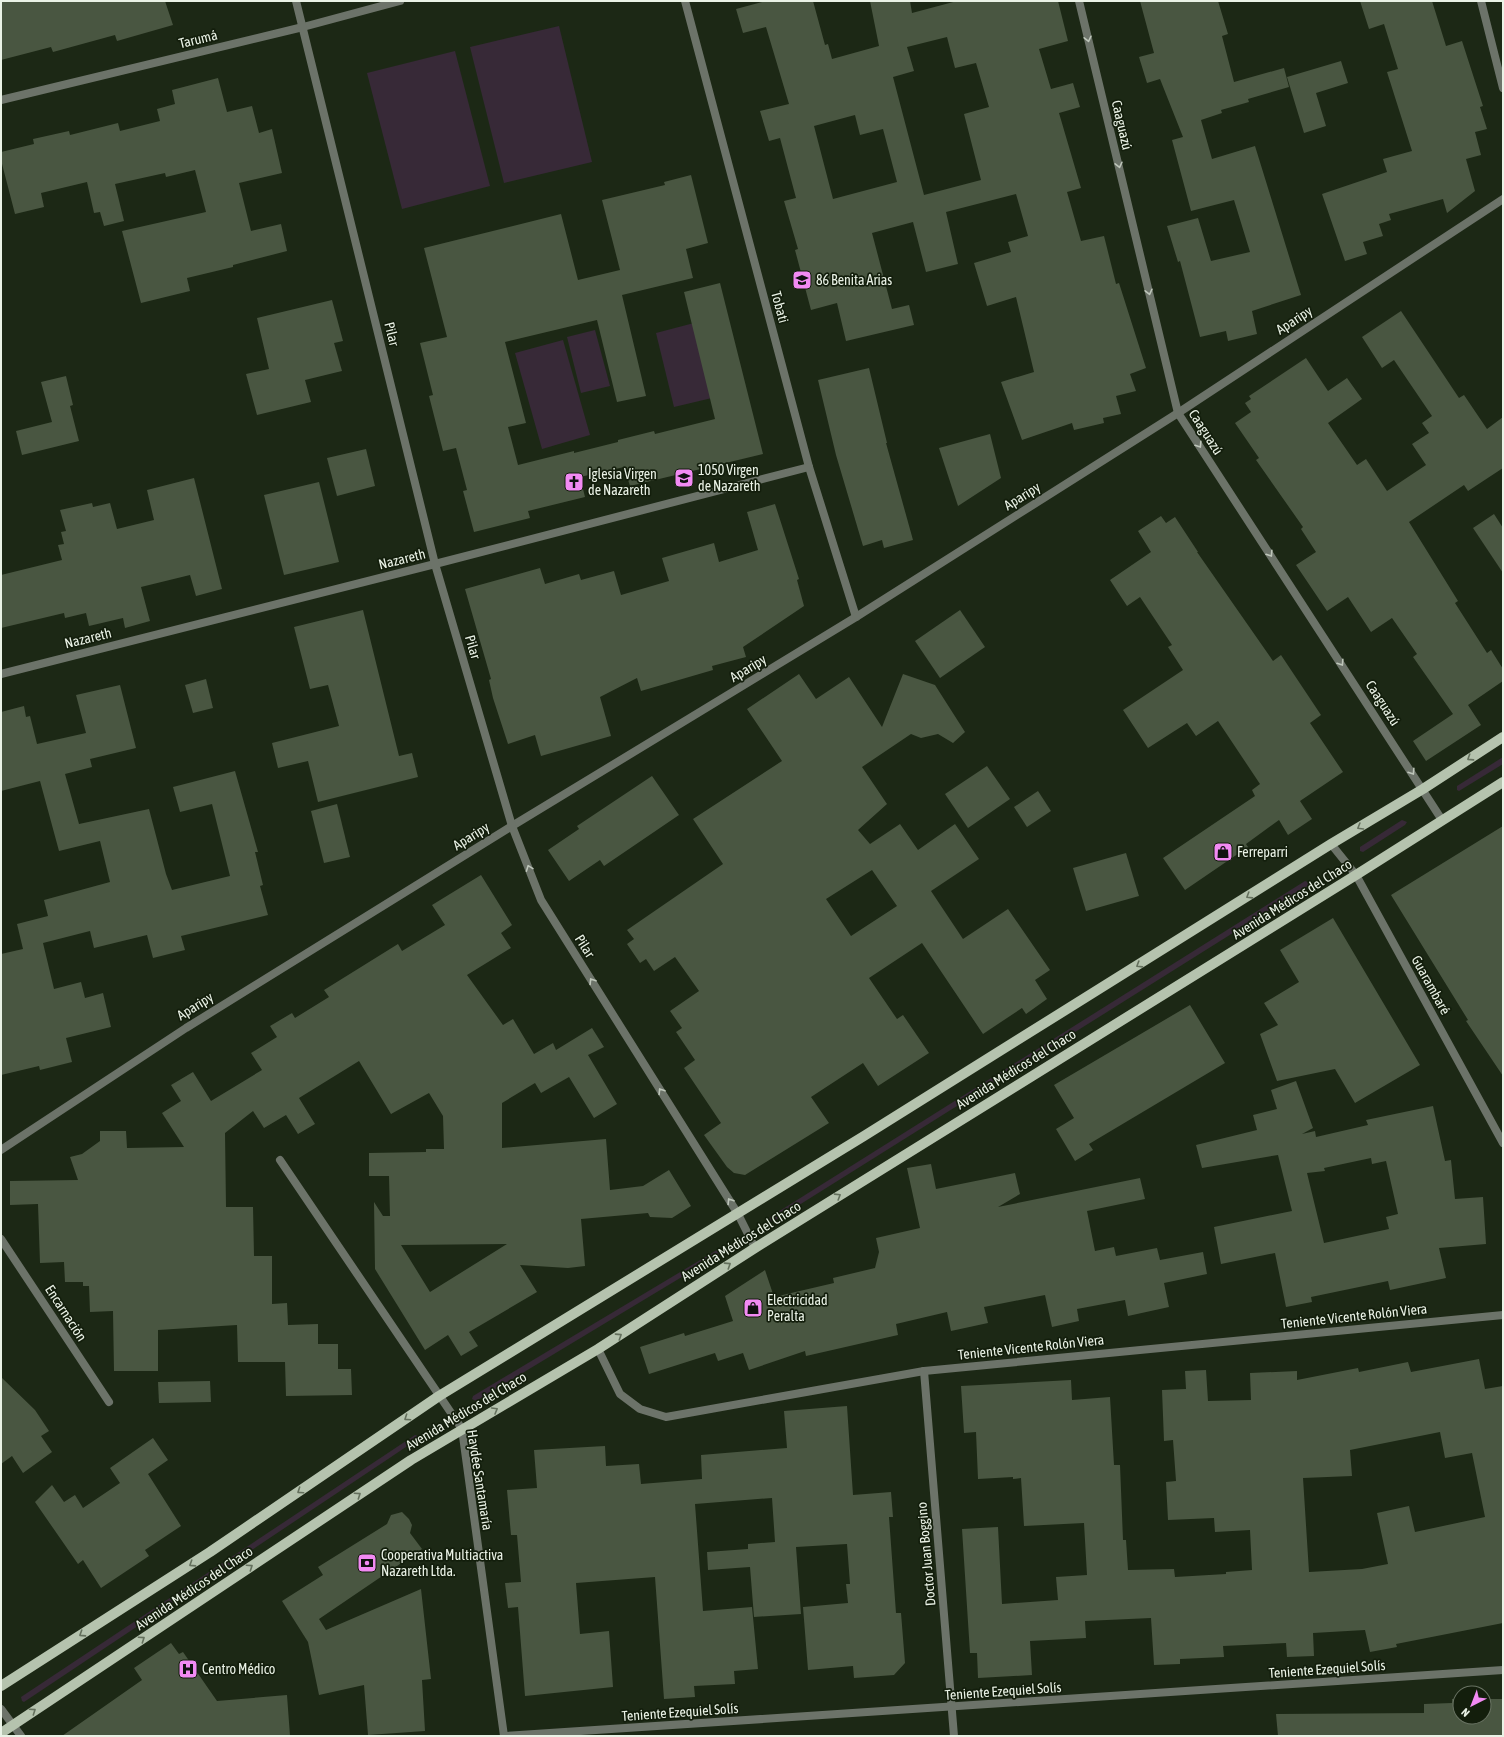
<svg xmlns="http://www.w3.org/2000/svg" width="1504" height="1737" font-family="'Asap Condensed',sans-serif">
	<rect width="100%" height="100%" fill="#1c2815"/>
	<g fill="#372937">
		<path d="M559 26 592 162 504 183 470 47Z"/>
		<path d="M455 51 490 186 402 209 367 73Z"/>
		<path d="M694 323 712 398 674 407 656 333Z"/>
		<path d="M595 330 610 386 581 393 567 337Z"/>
		<path d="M563 340 590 435 542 449 515 353Z"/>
		<path d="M1503 757V764L1459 791 1457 790V786Z"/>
		<path d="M1402 820 1407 822 1405 825 1363 852 1360 851V847Z"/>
		<path d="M1305 881 1308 882V886L772 1222 769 1220 770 1217Z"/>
		<path d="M722 1247H725V1251L476 1401 472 1399 473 1396Z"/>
		<path d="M415 1435 418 1436V1439L24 1702 22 1701 21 1697Z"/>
	</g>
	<g fill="#495641" fill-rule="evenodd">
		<path d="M1 1H165L173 25 117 41 115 35 53 52 51 47 1 60Z"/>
		<path d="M766 1H813L825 45 828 44 832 59 879 46 870 1H910L912 13 957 1H1058L1068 41 1039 49 1051 89 1073 83 1080 107 1059 113 1081 188 1067 192 1081 241 1104 236 1116 284 1119 283 1146 368 1130 374 1136 391 1116 396 1121 414 1103 418 1104 423 1074 430 1072 423 1022 440 1001 382 1034 372 1016 297 987 306 974 263 1011 252 1008 242 1028 236 1016 194 946 212 958 264 926 272 913 222 872 233 892 309 909 305 914 325 846 341 837 303 811 310 795 250 798 249 784 201 796 198 780 138 769 141 760 111 789 104 766 27 743 33 736 9ZM947 37 955 68 976 63 989 107 964 114 981 180 924 195 893 77 914 71 907 47ZM855 115 860 135 883 129 897 182 833 199 814 126Z"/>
		<path d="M1140 1H1218L1228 34 1222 36 1234 82 1284 68 1289 87 1248 99 1249 102 1221 110 1222 113 1201 120 1212 159 1255 146 1301 295 1252 311 1257 334 1228 341 1226 331 1200 337 1180 261 1178 262 1167 226 1198 218 1211 261 1250 252 1234 200 1191 211 1172 140 1183 137 1160 79 1147 83 1139 57 1154 53Z"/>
		<path d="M1360 1H1432L1446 46 1462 41 1483 106 1480 107 1487 129 1475 132 1481 155 1466 159 1475 191 1447 213 1443 199 1389 214 1391 220 1379 224 1383 236 1363 242 1367 254 1345 261 1322 194 1387 172 1383 159 1412 151 1387 72 1398 69 1384 24 1369 29Z"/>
		<path d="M1341 61 1348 83 1316 93 1326 126 1304 133 1287 77Z"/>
		<path d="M218 78 227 112 252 106 259 133 272 129 282 173 239 183 251 231 281 224 287 251 233 265V267L187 278 190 291 141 303 122 231 206 212 195 170 166 177 165 173 115 184 124 221 104 226 100 212 94 213 87 182 41 193 44 207 15 214 1 160V152L34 144 33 139 69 131 70 135 118 123 120 131 160 121 157 109 175 104 172 90Z"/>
		<path d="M691 175 708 243 686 249 693 278 622 295 646 396 617 402 597 320 505 342 526 423 508 427 518 465 574 451V453L618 442V440L654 431 655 434 715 419 684 292 720 283 763 454 630 486 624 467 580 477 585 497 528 511 530 518 474 532 463 491 467 490 456 448 443 451 429 396 433 395 420 343 447 337 424 248 561 214 578 280 620 270 602 200 665 185 664 182Z"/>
		<path d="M332 300 343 341 334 343 342 371 305 380 311 402 257 415 246 374 269 369 257 318Z"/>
		<path d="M1401 311 1459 398 1464 395 1487 429 1503 417V468L1468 491 1464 485 1409 522 1458 601 1455 603 1487 653 1491 650 1503 669V681L1468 705 1481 725 1426 761 1413 741 1453 714 1413 657 1417 654 1392 618 1371 632 1348 597 1327 611 1296 565 1316 552 1301 529 1303 527 1256 460 1259 458 1235 423 1251 412 1245 403 1251 399 1249 396 1306 358 1328 391 1347 378 1362 399 1328 423 1357 465 1366 459 1387 491 1426 465 1412 444 1429 433 1422 423 1432 416 1394 360 1382 368 1362 337Z"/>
		<path d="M869 368 887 443H886L913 540 884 548 882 540 863 546 836 455 818 380Z"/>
		<path d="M66 376 73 405 70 406 79 441 22 455 16 431 52 422 41 382Z"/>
		<path d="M990 434 1001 478 958 506 939 448Z"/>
		<path d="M366 449 375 486 337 496 327 458Z"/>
		<path d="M194 478 222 589 196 596 190 575 141 587 150 621 125 628 123 618 89 626 86 613 65 618 64 613 1 628V575L62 560 58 545 64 544 61 532 66 531 60 510 92 503 93 507 110 503 117 529 154 520 147 490Z"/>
		<path d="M319 482 339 562 284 575 264 495Z"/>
		<path d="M775 504 799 579 797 580 804 606 743 647 746 657 712 666 713 670 641 691 637 678 600 697 611 736 541 756 535 735 508 744 493 698 489 680 491 679 465 589 540 568 545 584 579 574 581 580 614 571 621 595 669 581 662 558 714 543 719 562 758 550 747 512Z"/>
		<path d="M1494 514 1503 528V573L1473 528Z"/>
		<path d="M1161 516 1166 523 1175 517 1198 552H1197L1273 661 1281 655 1321 715 1310 723 1343 772 1300 801 1312 819 1288 835 1279 820 1246 844 1248 847 1185 890 1163 858 1255 796 1252 790 1260 784 1218 721 1196 736 1187 723 1148 748 1123 710 1183 670 1168 647 1172 645 1140 597 1127 606 1110 580 1151 552 1138 531Z"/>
		<path d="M363 610 399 756 412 753 418 777 318 802 308 761 278 768 272 743 339 726 328 685 310 689 294 627Z"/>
		<path d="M960 610 985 647 940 678 915 641Z"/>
		<path d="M799 674 816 699 849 677 882 727 903 674 935 685 965 732 953 743 938 734 921 738 911 734 862 767 887 804 858 830 870 844 900 824 918 850 955 824 979 859 931 891 963 939 1008 909 1050 970 1035 980 1047 999 1026 1014 1022 1008 983 1034 922 943 869 978 897 1019 903 1015 929 1053 878 1086 863 1063 811 1097 829 1123 745 1175 734 1173 727 1167 704 1135 721 1123 684 1068 695 1060 676 1032 682 1028 670 1011 699 991 675 957 654 971 646 959 640 963 627 944 634 939 627 930 723 864 693 819 782 761 747 709ZM872 870 897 906 851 936 826 899Z"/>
		<path d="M206 679 213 708 193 713 185 685Z"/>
		<path d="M120 685 136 748 90 759 92 767 65 774 79 824 149 809 166 874 172 890 230 876 212 804 180 812 173 787 235 771 258 852H255L263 885 260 886 268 915 181 936 185 950 153 958 147 935 94 948 90 931 43 943 54 989 81 982 85 998 103 993 111 1027 66 1038 72 1062 40 1070 39 1066 1 1075V954L23 949 17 924 48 916 44 900 110 882 100 841 59 851 40 781 1 791V712L24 706 26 717 30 716 37 744 86 733 76 695Z"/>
		<path d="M987 766 1010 799 968 828 945 794Z"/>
		<path d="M652 776 679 815 604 866 600 860 569 881 548 850 579 829 577 826Z"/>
		<path d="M1038 791 1051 811 1027 827 1014 807Z"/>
		<path d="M337 804 350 857 324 863 311 811Z"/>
		<path d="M1503 826V1076L1466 1021 1468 1020 1391 895Z"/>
		<path d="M1126 853 1139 896 1086 911 1073 868Z"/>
		<path d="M481 875 512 925 501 933 511 948 467 975 503 1025 513 1019 534 1054 553 1043 556 1050 592 1028 604 1047 588 1055 617 1104 594 1118 569 1077 541 1093 535 1083 502 1103V1148L606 1139 610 1190 643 1186 669 1170 691 1206 672 1218 650 1217 648 1213 581 1219 585 1266 568 1268 520 1265 537 1292 469 1332 478 1346 461 1356 448 1335 425 1350 375 1269 374 1202 383 1216H390L389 1176H369V1153L426 1152V1149H444L443 1116 429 1093 391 1114 359 1061 299 1098 315 1124 298 1134 286 1115 264 1128 253 1111 225 1133 226 1207H253L254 1256H272V1304L287 1303 288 1325 318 1324V1344H338V1369H351L352 1395 286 1396 285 1362H238L237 1325 158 1330V1371H114L113 1311 90 1312 89 1286H83V1282H65L64 1262 40 1263 38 1204 10 1205V1181L78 1180 70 1157 82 1154 100 1141V1131H126L127 1148 184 1147 162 1113 181 1101 171 1085 193 1072 211 1101 262 1070 251 1053 277 1037 270 1026 292 1013 295 1018 329 997 324 990 398 944 402 951 445 925 432 905ZM507 1244 430 1292 401 1245Z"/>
		<path d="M1333 918 1420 1065 1355 1103 1335 1069 1277 1081 1260 1034 1278 1025 1264 1003 1299 982 1280 950Z"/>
		<path d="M1190 1005 1225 1063 1089 1144 1093 1150 1075 1161 1056 1129 1074 1118 1054 1085Z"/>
		<path d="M1296 1081 1313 1128 1302 1134 1315 1131 1316 1137 1368 1125 1366 1120 1433 1106 1445 1161 1451 1160 1455 1199 1483 1197 1486 1244 1439 1248 1446 1278 1390 1290 1388 1281 1311 1297 1312 1302 1286 1307 1275 1253 1221 1264 1214 1227 1292 1211 1278 1155 1202 1168 1196 1145 1257 1130 1253 1115 1277 1109 1271 1090ZM1371 1158 1372 1164 1386 1161 1398 1214 1386 1217 1389 1229 1324 1243 1307 1173 1325 1171 1324 1168Z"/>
		<path d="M931 1164 936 1189 1015 1173 1020 1194 998 1207 1140 1178 1145 1199 1087 1211 1095 1251 1114 1247 1116 1256 1157 1248 1160 1260 1203 1252 1207 1274 1164 1283 1169 1307 1128 1316 1125 1300 1077 1309 1079 1321 1052 1327 1045 1295 984 1307 988 1323 951 1331 947 1312 896 1324 898 1335 806 1356 805 1351 749 1370 743 1353 718 1361 715 1353 649 1374 640 1347 684 1333 685 1336 733 1321 725 1296 765 1270 774 1297 834 1283 833 1278 875 1268 879 1252 876 1238 920 1228 907 1168Z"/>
		<path d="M1479 1359 1485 1389 1503 1386V1623L1396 1644 1397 1647 1370 1652 1365 1630 1313 1633 1314 1656 1287 1657 1286 1643 1223 1646 1224 1657 1180 1659V1664L1154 1665 1151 1618 1085 1621 1086 1638 1030 1641 1032 1675 978 1678 977 1653H970L962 1529 998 1527 1002 1604 1058 1600 1056 1577 1087 1575 1084 1523 1024 1526 1021 1478 1013 1479V1477L978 1479 976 1432 964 1433 961 1386 1071 1380 1072 1400 1110 1397 1114 1465H1120L1123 1540H1126L1128 1570 1174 1569 1175 1577 1226 1574V1572L1252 1570 1250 1530 1215 1532 1214 1518 1168 1520 1166 1482 1176 1481 1173 1440 1164 1441 1162 1390 1186 1389 1185 1371 1206 1370 1208 1401 1251 1400 1250 1373 1297 1371V1380L1358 1368 1359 1372 1408 1362 1411 1372ZM1440 1432 1445 1458 1472 1453 1485 1517 1415 1532 1409 1506 1377 1513 1388 1564 1362 1569 1309 1572 1303 1478 1352 1476 1350 1450Z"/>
		<path d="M1 1377 35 1410 49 1431 41 1436 52 1452 23 1473 12 1456 1 1464Z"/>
		<path d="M210 1381 211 1402 159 1403 158 1382Z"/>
		<path d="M847 1406 853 1495 891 1492 893 1517H889L896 1613H901L905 1663 894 1675 854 1678 853 1666 808 1670 803 1607 848 1603 846 1584H850L847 1544 796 1547 801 1614 754 1617 750 1567 708 1570 707 1552 748 1549V1544L775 1542 772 1498 695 1504 703 1611 752 1607 758 1669 734 1671 735 1684 694 1686 695 1697 664 1699 655 1577 576 1583 580 1634 609 1631 613 1687 525 1696 518 1607 508 1608 505 1583 521 1582 517 1535H511L507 1490 537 1488 534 1450 605 1446 606 1466 639 1464 641 1484 702 1479 701 1455 787 1448 784 1411Z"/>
		<path d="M153 1438 168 1460 148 1474 181 1526 145 1550 149 1556 101 1588 83 1560 78 1564 35 1502 52 1485 64 1502 75 1495 83 1508 120 1483 110 1468Z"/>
		<path d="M402 1512 409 1519 412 1525 410 1533 422 1549 319 1619 326 1630 421 1589 431 1679 422 1680 425 1731 368 1735 364 1685 319 1695 308 1642 282 1601 323 1575 318 1567 387 1524 391 1515Z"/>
		<path d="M171 1643 179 1654 183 1652 217 1701 287 1695 290 1736H62L142 1680 134 1668Z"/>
		<path d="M1452 1699H1460V1717H1484V1699H1503V1736H1278L1276 1714 1424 1713V1704L1452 1703Z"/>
	</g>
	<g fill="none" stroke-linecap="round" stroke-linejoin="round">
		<g stroke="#6c7369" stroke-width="8">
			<path d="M685 1 809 467 856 617"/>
			<path d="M1481 1 1503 88"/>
			<path d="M1 100 303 27 400 1"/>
			<path d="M1 674 435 564 809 467"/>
			<path d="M1331 844 1356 875 1503 1143"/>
			<path d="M1 1150 186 1028 512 826 856 617 1178 413 1503 199"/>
			<path d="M280 1160 462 1429 504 1736"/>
			<path d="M1 1239 109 1402"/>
			<path d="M598 1349 620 1394 640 1409 666 1417 924 1371 1503 1315"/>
			<path d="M924 1371 954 1736"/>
			<path d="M1 1709 21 1736"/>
			<path d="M505 1736 1503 1670"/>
		</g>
		<g stroke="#6c7369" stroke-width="8">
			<path d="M296 1 435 564 512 826 541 900 738 1214 755 1248"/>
			<path d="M1079 1 1178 413 1442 820"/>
		</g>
		<g stroke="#b5c3ae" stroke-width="10">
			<path d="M1 1686 210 1552 439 1396 864 1136 1331 844 1423 789 1503 737"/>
			<path d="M1 1733 411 1460 598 1349 755 1248 1356 875 1503 782"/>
		</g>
	</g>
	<defs><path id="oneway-chevron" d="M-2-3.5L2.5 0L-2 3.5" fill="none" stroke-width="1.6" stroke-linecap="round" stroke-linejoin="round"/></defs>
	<g stroke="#bec6ba">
		<use href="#oneway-chevron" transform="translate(1088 39) rotate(77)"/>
		<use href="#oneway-chevron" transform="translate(1119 165) rotate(77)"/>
		<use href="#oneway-chevron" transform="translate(1149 292) rotate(77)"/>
		<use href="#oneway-chevron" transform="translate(1199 445) rotate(57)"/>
		<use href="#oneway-chevron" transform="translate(1270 554) rotate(57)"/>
		<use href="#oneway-chevron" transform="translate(1341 663) rotate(57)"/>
		<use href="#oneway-chevron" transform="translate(1412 772) rotate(57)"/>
		<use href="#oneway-chevron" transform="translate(529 868) rotate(-111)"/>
		<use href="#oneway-chevron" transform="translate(592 981) rotate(-122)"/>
		<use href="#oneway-chevron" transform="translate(661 1091) rotate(-122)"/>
		<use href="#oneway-chevron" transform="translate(730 1201) rotate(-122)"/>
	</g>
	<g stroke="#64705d">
		<use href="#oneway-chevron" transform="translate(1470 758) rotate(147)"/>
		<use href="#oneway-chevron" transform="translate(1360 827) rotate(149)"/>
		<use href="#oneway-chevron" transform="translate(1249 896) rotate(148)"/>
		<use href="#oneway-chevron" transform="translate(1139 965) rotate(148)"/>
		<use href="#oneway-chevron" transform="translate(838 1196) rotate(-32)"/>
		<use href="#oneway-chevron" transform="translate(728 1265) rotate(-33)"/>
		<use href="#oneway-chevron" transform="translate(619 1336) rotate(-33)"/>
		<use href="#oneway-chevron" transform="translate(495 1410) rotate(-30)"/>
		<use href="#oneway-chevron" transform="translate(407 1418) rotate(146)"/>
		<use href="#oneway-chevron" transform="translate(300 1491) rotate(146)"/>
		<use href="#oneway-chevron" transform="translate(358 1495) rotate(-34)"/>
		<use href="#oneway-chevron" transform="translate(192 1564) rotate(147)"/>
		<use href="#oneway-chevron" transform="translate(250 1567) rotate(-34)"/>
		<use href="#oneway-chevron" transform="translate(82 1634) rotate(147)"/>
		<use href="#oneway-chevron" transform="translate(142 1639) rotate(-34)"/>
		<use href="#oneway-chevron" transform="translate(33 1711) rotate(-34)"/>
	</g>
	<defs>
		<symbol id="school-square" viewBox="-11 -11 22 22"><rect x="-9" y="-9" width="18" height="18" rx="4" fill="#f28af3" stroke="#131e0c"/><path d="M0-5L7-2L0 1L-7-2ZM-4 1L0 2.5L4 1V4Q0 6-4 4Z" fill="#111"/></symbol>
		<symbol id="church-square" viewBox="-11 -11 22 22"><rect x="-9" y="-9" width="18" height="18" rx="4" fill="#f28af3" stroke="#131e0c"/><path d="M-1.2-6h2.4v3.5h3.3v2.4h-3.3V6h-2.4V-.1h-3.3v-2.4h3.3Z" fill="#111"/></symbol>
		<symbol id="shop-square" viewBox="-11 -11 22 22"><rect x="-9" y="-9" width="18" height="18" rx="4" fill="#f28af3" stroke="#131e0c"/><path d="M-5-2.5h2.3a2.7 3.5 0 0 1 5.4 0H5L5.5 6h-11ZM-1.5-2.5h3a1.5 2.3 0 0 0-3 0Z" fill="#111"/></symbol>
		<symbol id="bank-square" viewBox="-11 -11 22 22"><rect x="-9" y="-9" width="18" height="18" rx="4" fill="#f28af3" stroke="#131e0c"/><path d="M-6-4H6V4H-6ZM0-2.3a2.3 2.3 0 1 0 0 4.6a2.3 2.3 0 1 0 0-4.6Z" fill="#111"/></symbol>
		<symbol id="hospital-square" viewBox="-11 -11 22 22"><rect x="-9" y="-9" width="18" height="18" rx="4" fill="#f28af3" stroke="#131e0c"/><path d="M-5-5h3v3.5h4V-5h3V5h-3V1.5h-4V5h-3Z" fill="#111"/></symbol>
	</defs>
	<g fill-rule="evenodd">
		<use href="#school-square" x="791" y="269" width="22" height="22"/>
		<use href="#school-square" x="673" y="467" width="22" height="22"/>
		<use href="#church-square" x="563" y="471" width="22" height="22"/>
		<use href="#shop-square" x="1212" y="841" width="22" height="22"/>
		<use href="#shop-square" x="742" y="1297" width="22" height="22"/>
		<use href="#bank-square" x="356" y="1552" width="22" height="22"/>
		<use href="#hospital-square" x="177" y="1658" width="22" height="22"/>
	</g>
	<g text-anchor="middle" stroke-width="3.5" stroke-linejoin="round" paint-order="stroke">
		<g font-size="14" fill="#eaf2e6" stroke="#131e0c">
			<text transform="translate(198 39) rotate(-14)" y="5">Tarumá</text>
			<text transform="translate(1122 125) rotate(77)" y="5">Caaguazú</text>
			<text transform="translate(780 307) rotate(75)" y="5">Tobati</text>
			<text transform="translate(1294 320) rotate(-33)" y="5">Aparipy</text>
			<text transform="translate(392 334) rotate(76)" y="5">Pilar</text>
			<text transform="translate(1206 432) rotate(57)" y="5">Caaguazú</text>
			<text transform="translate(1022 496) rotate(-32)" y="5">Aparipy</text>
			<text transform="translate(402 559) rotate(-14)" y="5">Nazareth</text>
			<text transform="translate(88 638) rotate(-14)" y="5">Nazareth</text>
			<text transform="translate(473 647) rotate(74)" y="5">Pilar</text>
			<text transform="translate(748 668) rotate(-31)" y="5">Aparipy</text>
			<text transform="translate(1383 703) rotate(57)" y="5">Caaguazú</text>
			<text transform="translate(471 836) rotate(-32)" y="5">Aparipy</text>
			<text transform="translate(1292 899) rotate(-32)" y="5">Avenida Médicos del Chaco</text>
			<text transform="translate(585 946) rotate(58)" y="5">Pilar</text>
			<text transform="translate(1431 985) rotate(61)" y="5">Guarambaré</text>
			<text transform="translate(195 1006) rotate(-32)" y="5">Aparipy</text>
			<text transform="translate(1016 1069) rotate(-32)" y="5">Avenida Médicos del Chaco</text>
			<text transform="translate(741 1241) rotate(-32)" y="5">Avenida Médicos del Chaco</text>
			<text transform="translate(66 1313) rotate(57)" y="5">Encarnación</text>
			<text transform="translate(1354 1316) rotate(-6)" y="5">Teniente Vicente Rolón Viera</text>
			<text transform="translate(1031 1347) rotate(-6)" y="5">Teniente Vicente Rolón Viera</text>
			<text transform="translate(466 1411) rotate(-31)" y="5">Avenida Médicos del Chaco</text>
			<text transform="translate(480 1480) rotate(81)" y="5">Haydée Santamaría</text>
			<text transform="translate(926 1554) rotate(-95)" y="5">Doctor Juan Boggino</text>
			<text transform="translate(194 1588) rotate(-34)" y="5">Avenida Médicos del Chaco</text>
			<text transform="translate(1327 1669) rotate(-4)" y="5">Teniente Ezequiel Solís</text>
			<text transform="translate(1003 1691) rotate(-4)" y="5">Teniente Ezequiel Solís</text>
			<text transform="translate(680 1712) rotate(-4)" y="5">Teniente Ezequiel Solís</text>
		</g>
		<g font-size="14" fill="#eaf2e6" stroke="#131e0c" text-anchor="start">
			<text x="816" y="285">86 Benita Arias</text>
			<text x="698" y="475">1050 Virgen<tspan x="698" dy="16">de Nazareth</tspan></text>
			<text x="588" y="479">Iglesia Virgen<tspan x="588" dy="16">de Nazareth</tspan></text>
			<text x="1237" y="857">Ferreparri</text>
			<text x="767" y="1305">Electricidad<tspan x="767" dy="16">Peralta</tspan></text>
			<text x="381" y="1560">Cooperativa Multiactiva<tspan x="381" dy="16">Nazareth Ltda.</tspan></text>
			<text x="202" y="1674">Centro Médico</text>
		</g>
	</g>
	<rect width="1504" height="1737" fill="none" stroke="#eaf2e6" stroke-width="4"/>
	<g transform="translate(1472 1705) rotate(222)"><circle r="19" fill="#131e0c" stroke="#697363"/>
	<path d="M0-3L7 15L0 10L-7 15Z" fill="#f28af3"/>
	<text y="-6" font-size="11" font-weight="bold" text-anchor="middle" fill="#eaf2e6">N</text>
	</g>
</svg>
